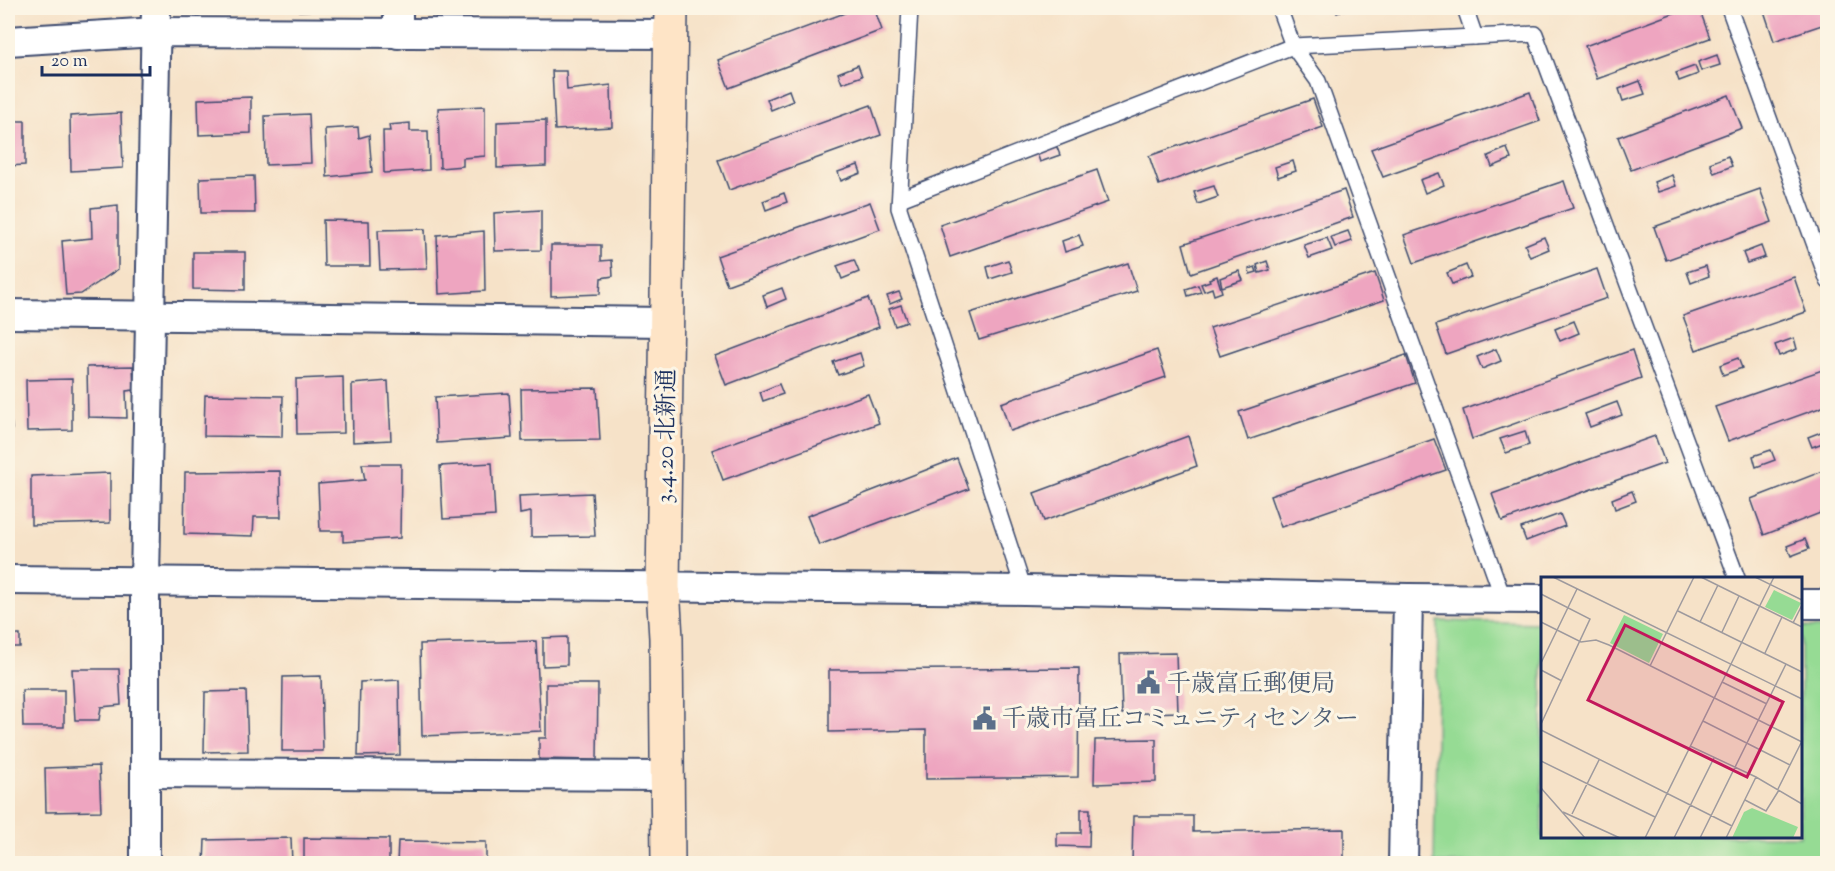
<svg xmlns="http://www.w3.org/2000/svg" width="1835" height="871" font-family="'Sorts Mill Goudy','Noto Serif JP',serif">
	<rect width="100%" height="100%" fill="#fcf5e5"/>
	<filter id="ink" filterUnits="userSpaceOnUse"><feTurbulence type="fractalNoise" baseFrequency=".0167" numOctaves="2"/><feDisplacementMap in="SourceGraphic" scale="12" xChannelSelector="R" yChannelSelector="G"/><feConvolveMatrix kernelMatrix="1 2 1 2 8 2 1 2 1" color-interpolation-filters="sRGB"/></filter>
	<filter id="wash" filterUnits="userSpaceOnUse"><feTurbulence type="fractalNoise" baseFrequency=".008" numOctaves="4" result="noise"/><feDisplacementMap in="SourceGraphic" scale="24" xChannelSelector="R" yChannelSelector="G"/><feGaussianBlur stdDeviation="1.35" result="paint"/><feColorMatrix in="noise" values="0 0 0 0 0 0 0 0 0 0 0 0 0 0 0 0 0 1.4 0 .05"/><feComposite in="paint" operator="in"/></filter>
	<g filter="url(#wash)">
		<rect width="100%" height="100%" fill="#f6e2c8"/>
		<path fill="#96db94" stroke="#588579" stroke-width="1.5" d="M1438 621 1542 623V836H1800L1801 627 1827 628V863H1434Z"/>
		<g id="blocks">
			<g fill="#eea5c0">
				<path d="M299 8H340V9L299 11Z"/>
				<path d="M858 8H874L882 30 729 88 718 60Z"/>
				<path d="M1335 8H1349L1337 13Z"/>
				<path d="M1687 8H1699L1710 38 1597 79 1585 46Z"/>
				<path d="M1763 8H1828V23L1774 41Z"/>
				<path d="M1717 55 1720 65 1701 71 1698 62Z"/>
				<path d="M858 65 862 76 842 83 838 73Z"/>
				<path d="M1695 66 1698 74 1679 81 1676 73Z"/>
				<path d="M552 71H566L567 90 611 85 612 127 555 130Z"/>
				<path d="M1640 81 1645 94 1623 101 1619 89Z"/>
				<path d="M789 90 793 101 771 110 767 99Z"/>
				<path d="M1530 92 1540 121 1383 177 1371 149Z"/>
				<path d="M1729 95 1742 128 1631 170 1618 137Z"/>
				<path d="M251 97V133L199 135 198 99Z"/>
				<path d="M1313 99 1323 127 1159 185 1149 156Z"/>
				<path d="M871 105 881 135 729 190 718 160Z"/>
				<path d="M485 106V156L463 158V166L440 168 438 108Z"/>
				<path d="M121 113 123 168 71 171 70 116Z"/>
				<path d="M309 114 311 163 266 165 265 116Z"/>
				<path d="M546 120V166L497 168V122Z"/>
				<path d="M8 121H25V165L8 166Z"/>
				<path d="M410 123V131H428L429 170 384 173 383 131H390L389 125Z"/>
				<path d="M358 127 359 138 369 135 372 172 327 177 325 129Z"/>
				<path d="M1056 145 1060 155 1040 162 1037 153Z"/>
				<path d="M1507 148 1511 159 1492 167 1488 156Z"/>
				<path d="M1728 156 1732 166 1714 173 1710 163Z"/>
				<path d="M1293 161 1296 171 1278 177 1275 167Z"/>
				<path d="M858 165 861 173 841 181 838 172Z"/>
				<path d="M1097 170 1108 202 950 257 940 225Z"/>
				<path d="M1439 173 1444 185 1425 193 1420 180Z"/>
				<path d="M1672 175 1676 186 1658 192 1654 182Z"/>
				<path d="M254 176 255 213H201L200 178Z"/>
				<path d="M1564 181 1573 208 1414 263 1404 235Z"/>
				<path d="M1214 186 1218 197 1198 204 1194 192Z"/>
				<path d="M1760 189 1772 222 1666 260 1654 227Z"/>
				<path d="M1344 190 1353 217 1191 273 1183 244Z"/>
				<path d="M784 193 787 202 766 210 763 201Z"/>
				<path d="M870 202 880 229 727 285 717 256Z"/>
				<path d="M118 205V269L81 294 66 295 62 241 92 238 91 208Z"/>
				<path d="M541 210V250L495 251 494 213Z"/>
				<path d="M323 220 369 221 370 266H324Z"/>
				<path d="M425 229 427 269 380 270 378 230Z"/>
				<path d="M484 231 485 291 439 294 437 235Z"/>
				<path d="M1348 231 1352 241 1335 247 1331 237Z"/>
				<path d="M1079 235 1083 246 1065 252 1062 241Z"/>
				<path d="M1544 237 1549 249 1530 257 1525 245Z"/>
				<path d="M1327 238 1332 250 1309 258 1304 245Z"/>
				<path d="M551 245H601V261L612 260 613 276 601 278 600 294 551 296Z"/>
				<path d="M1761 246 1765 257 1747 263 1743 253Z"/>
				<path d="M193 252H245V290L193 289Z"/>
				<path d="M854 260 859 272 842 279 837 266Z"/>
				<path d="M1008 260 1012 272 990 279 987 267Z"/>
				<path d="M1267 261 1270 270 1259 273 1257 265Z"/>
				<path d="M1128 263 1137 291 979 340 970 313Z"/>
				<path d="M1466 265 1471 277 1452 284 1447 273Z"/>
				<path d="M1706 266 1709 276 1691 283 1687 272Z"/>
				<path d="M1255 267 1257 272 1250 274 1249 269Z"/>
				<path d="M1597 269 1607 298 1446 354 1436 325Z"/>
				<path d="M1239 271 1243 280 1222 287 1220 278Z"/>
				<path d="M1375 273 1384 300 1220 356 1210 328Z"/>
				<path d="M1217 276 1222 292 1214 295 1212 288 1204 291 1201 284 1210 281 1209 279Z"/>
				<path d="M1794 277 1806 312 1696 350 1683 316Z"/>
				<path d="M1198 285 1201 292 1188 296 1186 289Z"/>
				<path d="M782 288 786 299 767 307 763 295Z"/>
				<path d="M899 292 902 299 890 304 887 296Z"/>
				<path d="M868 298 879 327 726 385 715 356Z"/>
				<path d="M901 305 907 322 895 326 889 309Z"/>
				<path d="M1574 321 1579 333 1560 341 1555 329Z"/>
				<path d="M1794 338 1797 349 1779 356 1775 345Z"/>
				<path d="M1496 349 1501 361 1482 369 1477 357Z"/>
				<path d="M1157 350 1166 377 1010 431 1001 403Z"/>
				<path d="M1632 350 1641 378 1472 439 1463 410Z"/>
				<path d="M860 353 864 366 838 375 833 362Z"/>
				<path d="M1406 355 1415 383 1248 440 1239 412Z"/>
				<path d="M1738 358 1742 368 1723 375 1720 365Z"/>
				<path d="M133 366 134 390 126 391 127 418 88 417 87 367Z"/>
				<path d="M1828 368V405L1728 441 1715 407Z"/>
				<path d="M343 377 344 433 297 434 296 379Z"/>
				<path d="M72 379V430L27 431 26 380Z"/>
				<path d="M388 381 391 440 353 442 352 384Z"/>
				<path d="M779 384 783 394 763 401 760 392Z"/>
				<path d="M597 388 600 440 522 441 521 389Z"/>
				<path d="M509 393 512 438 437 443 435 397Z"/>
				<path d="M868 394 879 423 723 480 712 450Z"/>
				<path d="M205 395 283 396 282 437 204 436Z"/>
				<path d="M8 399H9L12 429H8Z"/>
				<path d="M1617 402 1622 415 1590 427 1585 414Z"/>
				<path d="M1826 430 1828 441 1812 447 1808 437Z"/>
				<path d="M1525 431 1529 445 1506 453 1500 439Z"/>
				<path d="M1188 436 1197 466 1044 521 1034 493Z"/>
				<path d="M1655 436 1665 463 1502 521 1492 494Z"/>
				<path d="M1434 439 1446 470 1281 527 1270 496Z"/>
				<path d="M1771 450 1775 460 1756 467 1753 456Z"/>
				<path d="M957 458 969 489 819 545 807 516Z"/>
				<path d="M492 463 495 516 443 519 440 466Z"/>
				<path d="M362 464H401L400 538 343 542V531H320L318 484 365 480Z"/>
				<path d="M1828 469V510L1764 535 1751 499Z"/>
				<path d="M280 471 281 517H254L253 536 184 534 185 472Z"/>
				<path d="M110 473V523L31 525V476Z"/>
				<path d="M1632 491 1636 501 1615 509 1612 499Z"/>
				<path d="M592 493 595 536 531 537V512L520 514 519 496Z"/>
				<path d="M1560 514 1565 526 1526 541 1521 528Z"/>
				<path d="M1805 539 1809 549 1791 556 1787 546Z"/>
				<rect x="8" y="635" width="12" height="12"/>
				<path d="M567 637V665L543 666V638Z"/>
				<path d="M536 641 541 731 422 736 420 644Z"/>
				<path d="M1176 653 1178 712 1122 714 1120 654Z"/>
				<path d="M1079 668 1078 777 926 779V730L829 732V670Z"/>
				<path d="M72 669H119L121 705 101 707 99 720H75Z"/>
				<path d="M321 676 323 751H282L283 677Z"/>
				<path d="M399 680 400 755 358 756 360 682Z"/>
				<path d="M546 684H598L597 760 539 759V738H546Z"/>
				<path d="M22 690H64V727H23Z"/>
				<path d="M246 691 248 751 204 752 205 692Z"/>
				<path d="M1156 739V782L1094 784 1095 740Z"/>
				<path d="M99 766 101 811 46 812 45 768Z"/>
				<path d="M1081 809H1090L1089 847 1057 846V833H1081Z"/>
				<path d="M1133 816H1193V832L1344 829V864H1132Z"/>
				<path d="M291 838 292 864H204L205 840Z"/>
				<path d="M304 838 389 839V864H304Z"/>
				<path d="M398 841 486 842V864H397Z"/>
			</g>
		</g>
	</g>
	<g filter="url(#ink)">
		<use href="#blocks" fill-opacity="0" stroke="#3c4a6e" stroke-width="1.5"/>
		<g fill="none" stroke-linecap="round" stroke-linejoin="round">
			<defs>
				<g id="lane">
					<path d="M910 8 899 208 1024 590"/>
					<path d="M1279 8 1293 46 1318 81 1503 598"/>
					<path d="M1465 8 1475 37"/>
					<path d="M1729 8 1828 281"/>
					<path d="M900 199 1293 46 1535 34 1737 578"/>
				</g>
				<g id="street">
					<path d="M398 8V34"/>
					<path d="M8 41 156 32 671 34"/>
					<path d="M8 314 666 322"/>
					<path d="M8 580 1024 590 1408 598 1542 599"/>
					<path d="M1800 604H1828"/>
					<path d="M145 773 666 776"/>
					<path d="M145 864V580L156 8"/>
					<path d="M1403 864 1408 598"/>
				</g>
				<path id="secondary" d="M668 864 666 638 663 587 671 8"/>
			</defs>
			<use href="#lane" stroke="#3c4a6e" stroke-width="18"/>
			<use href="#street" stroke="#3c4a6e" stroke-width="32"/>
			<use href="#secondary" stroke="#3c4a6e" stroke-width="36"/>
			<use href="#lane" stroke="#fff" stroke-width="15"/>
			<use href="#street" stroke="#fff" stroke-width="28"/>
			<use href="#secondary" stroke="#fee4c6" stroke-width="33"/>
		</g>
	</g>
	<defs>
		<symbol id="civic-bare" viewBox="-9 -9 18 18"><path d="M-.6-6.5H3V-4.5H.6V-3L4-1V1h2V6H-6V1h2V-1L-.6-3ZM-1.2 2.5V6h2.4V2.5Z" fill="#5c6f8a" stroke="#fcf5e5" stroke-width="2.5" paint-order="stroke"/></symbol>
	</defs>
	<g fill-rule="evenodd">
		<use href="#civic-bare" x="1132" y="666" width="33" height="33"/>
		<use href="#civic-bare" x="968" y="702" width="33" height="33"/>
	</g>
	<g text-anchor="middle" stroke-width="6" stroke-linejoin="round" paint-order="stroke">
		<g font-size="24" fill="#1b2f5e" stroke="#fcf5e5">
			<text transform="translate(665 436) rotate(-89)" y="8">3.4.20 北新通</text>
		</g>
		<g font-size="24" fill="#4e5e75" stroke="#fcf5e5" text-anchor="start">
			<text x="1167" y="691">千歳富丘郵便局</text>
			<text x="1002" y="726">千歳市富丘コミュニティセンター</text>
		</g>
	</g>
	<g transform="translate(1541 577)">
		<rect width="261" height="261" fill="#f6e2c8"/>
		<path d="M233 13 260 26 251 43 224 30ZM83 38 122 57 108 86 69 66ZM211 231 257 250 252 261H191L203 235Z" fill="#96db94"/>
		<path fill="none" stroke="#9e9a9e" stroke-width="1.5" d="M12 0 261 122M160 0 261 50M214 0 261 23M0 17 49 42 0 147M137 34 261 95M0 45 40 65 55 63 68 68 261 165M159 45 177 8M252 46 261 28M181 55 198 19M224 76 241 40M0 86 36 12M109 89 153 0M0 93 21 104M181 105 226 127M162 144 249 188M0 153 191 249M149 169 215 200 261 227M0 184 114 240M0 211 44 261M237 212 261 164M204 223 225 234 238 213M22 235 79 261M31 237 58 183M104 261 233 0M133 261 173 181M159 261 245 87M185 261 215 200"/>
		<path fill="#c2185b" fill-opacity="0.15" stroke="#c2185b" stroke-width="3" d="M84 48 242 125 206 200 47 123Z"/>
		<rect width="261" height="261" fill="none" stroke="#1b2f5e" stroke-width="3"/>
	</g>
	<rect width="1835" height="871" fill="none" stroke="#fcf5e5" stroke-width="30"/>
	<path d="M42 66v9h108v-9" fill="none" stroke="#1b2f5e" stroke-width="3"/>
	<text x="51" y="66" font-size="18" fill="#1b2f5e" stroke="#fcf5e5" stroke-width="4.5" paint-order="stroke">20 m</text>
</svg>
